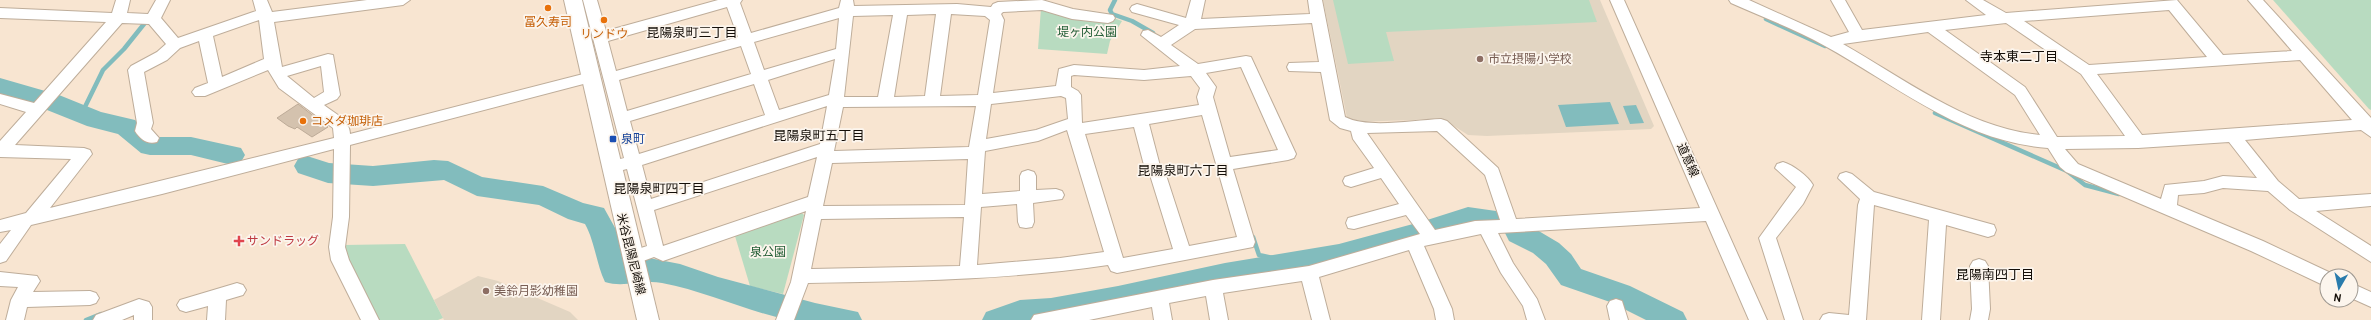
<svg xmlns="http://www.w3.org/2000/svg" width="2371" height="320" font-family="Overpass,'Noto Sans JP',sans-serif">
	<rect width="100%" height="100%" fill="#f8e5d1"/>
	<g fill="#e2d5c2">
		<path d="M1323 0H1600L1654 126 1651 129 1487 136 1468 135 1443 119 1353 122 1347 118Z"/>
		<path d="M478 276 498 281 570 312 578 320H444L434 300Z"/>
	</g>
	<g fill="#b8dbc0">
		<path d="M1333 0H1589L1597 22 1386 32 1394 61 1348 64Z"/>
		<path d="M2273 0H2371V110L2369 109Z"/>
		<path d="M1041 8 1093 11 1122 21 1110 41 1107 54 1038 49Z"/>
		<path d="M801 212 804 215 783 294 750 286 735 236Z"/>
		<path d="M405 244 443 318 438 320H378L347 262 344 245Z"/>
	</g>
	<g fill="#82bcbd">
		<path d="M1610 102 1619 124 1566 127 1558 105Z"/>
		<path d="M1636 105 1644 123 1630 124 1623 106Z"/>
	</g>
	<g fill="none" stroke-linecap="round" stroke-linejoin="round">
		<g stroke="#82bcbd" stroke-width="4.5">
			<path d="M1115 0 1110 10 1112 14 1132 21 1153 33"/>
			<path d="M1766 19 1825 46"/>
			<path d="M82 113 103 70 124 49 148 19"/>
			<path d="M1935 113 2067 171 2085 185 2119 194"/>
			<path d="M1253 237 1259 255 1296 263"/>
			<path d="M86 320 101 314"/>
		</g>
		<g fill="#82bcbd" fill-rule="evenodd">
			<path d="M0 78 59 95 101 112 135 120 156 137H191L241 148 245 155 241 162 232 165 191 155H150L141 153 118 134 87 126 42 108 0 96Z"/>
			<path d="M307 156 329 163 373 166 434 160 448 161 482 177 543 186 583 203 604 208 619 235 626 261 649 258 680 264 718 277 815 303 858 312 862 320C840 320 810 320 789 320 746 311 705 291 662 283 643 279 624 288 605 282 596 263 595 242 585 224L568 219 539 205 477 196 444 180 373 186 328 183 298 173 294 166 298 159Z"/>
			<path d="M1468 207 1496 211 1500 218 1496 225 1486 228 1468 227 1339 266 1225 285 1118 310 1061 320H982L986 312 1020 300 1051 298 1118 286 1225 263 1339 244 1424 221Z"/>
			<path d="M1519 222 1537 230 1559 243 1571 254 1581 269 1630 286 1683 312 1687 320H1646L1610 302 1561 285 1546 264 1533 253 1509 241 1505 233 1509 225Z"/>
		</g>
	</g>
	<path fill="#d4c2ae" stroke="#bdab98" d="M298 104 328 127 312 137 297 127 295 129 288 126 277 118Z"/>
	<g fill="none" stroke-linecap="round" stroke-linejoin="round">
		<defs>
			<g id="minor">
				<path d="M116 0H130L127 13 148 14 156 0H170L161 18 178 38 256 11 253 0H267L272 12 367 0H410L403 5 274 22 282 67 328 54 333 55 340 95 337 99 324 105C334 113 350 120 350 134L591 72 596 73 599 77 596 81 591 82 350 145 349 217 345 247 349 260 379 320H361L331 260 329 247 333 217 334 149 162 194 31 225 6 261 0 263V244L11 230 0 232V220L26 213 71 159 0 157V141L26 112 0 104V94L34 103 106 22 0 18V8L112 13ZM259 20 264 59 222 77 213 36ZM122 23 149 24 166 44 157 52 131 66 128 70 137 123 135 131C140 139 147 145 157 142L159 138 151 129 153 123 144 72 167 60 180 48 199 41 208 83 195 88 192 92 195 96H205L268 70 279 88 333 128 334 138 50 208 92 154 90 150 84 148 15 145ZM321 66 324 92 314 98 287 76Z"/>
				<path d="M583 0H597L606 31 718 0H742L740 3 751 33 839 8 841 0H853L854 6 957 4 991 7 993 4 998 2 1042 0 1073 9 1113 15 1115 18 1113 21 1108 23 1072 19 1042 10 1003 12 1001 14 1004 20 993 93 1056 86 1059 69 1074 65 1144 70 1180 66 1141 35 1143 31 1148 30 1161 37 1179 25 1132 12 1130 9 1132 6 1137 4 1186 18 1191 0H1205L1201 19 1310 14 1308 0H1322L1345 117C1368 129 1415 120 1441 119L1447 121 1498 168 1516 219 1700 208 1610 0H1624L1767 320H1749L1706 221 1498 233 1513 263 1537 299 1545 320H1527L1523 306 1501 273 1481 234 1424 246 1452 309 1454 320H1436L1434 309 1409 250 1319 277 1330 320H1312L1302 281 1223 293 1228 320H1210L1206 296 1169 303 1172 320H1154L1152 307 1089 320H1031L1034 315 1213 280 1309 266 1420 234 1406 215 1354 229 1348 228 1346 223 1348 218 1399 204 1381 178 1351 187 1345 185 1343 181 1345 177 1374 168 1353 139 1351 131 1340 128 1330 120 1321 72 1289 71 1287 67 1289 63 1319 62 1312 23 1195 29 1171 45 1198 64 1246 56 1251 57 1296 154 1294 158 1288 160 1233 169 1255 242 1253 247 1117 273 1111 271 1108 265C1008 280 909 281 808 283L794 320H776L791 282 806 211 663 261 654 257 632 265 626 263 623 258 626 253 647 246 627 169 611 173 605 171 603 167 605 163 624 158ZM727 7 738 37 616 71 608 41ZM936 14 925 96 894 97 907 15ZM951 14 985 16 990 20 978 95 940 96ZM893 15 878 97H844L853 16ZM839 18 836 49 764 70 754 42ZM741 46 751 74 627 111 619 80ZM835 59 829 95 779 110 768 80ZM1241 67 1278 150 1230 157 1213 97 1216 87 1206 73ZM1074 75 1144 80 1191 76 1200 88 1197 97 1199 105 1082 123 1081 95 1078 91 1071 87V76ZM754 84 765 115 639 154 630 121ZM1061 96 1066 98 1068 119 1036 130 986 139 991 104ZM827 106 820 144 651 199 642 165ZM976 106 969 147 834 151 843 107ZM1202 115 1237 237 1189 246 1165 172 1160 166 1149 124ZM1134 127 1145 169 1150 175 1173 249 1123 258 1085 134ZM1067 130 1104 252 1060 258 977 265 981 207 1017 204 1018 222 1020 227 1026 228 1032 227 1034 222 1033 203 1062 199 1064 195 1062 191 1056 189 1036 190V176L1034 172 1028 170 1022 172 1020 176V191L982 194 985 151 1038 141ZM1437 131 1485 175 1500 220 1475 221 1435 230 1367 133ZM817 157 808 197 663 246 654 210ZM968 159 965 205 823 206 832 163ZM964 217 960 266 811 269 821 219Z"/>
				<path d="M1729 0H1749L1831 37 1849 32 1831 0H1845L1862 30 1986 15 1966 0H1983L2006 13 2177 0 2223 55 2292 51 2248 0H2263L2371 118V137L2361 130 2245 140 2278 181 2299 199 2371 194V206L2316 211 2371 246V262L2290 210 2268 191 2223 188 2204 193 2178 195 2177 205 2263 241 2333 274 2334 276H2327V286L2321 284 2251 251 2066 172 2060 167 2048 148C1963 142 1896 85 1825 46 1795 29 1762 17 1731 3ZM2169 10 2207 57 2089 65 2024 21ZM2006 23 2081 74 2125 136 2057 137 2025 87 1945 30ZM1928 32 2015 95 2040 135C1967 128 1905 79 1843 44ZM2300 60 2352 120 2142 135 2097 74ZM2229 142 2257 178 2223 176 2204 181 2165 185 2161 199 2078 164 2065 149 2138 148Z"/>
				<path d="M1783 162C1793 165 1808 176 1813 185L1803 204 1776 238 1803 320H1785L1759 238 1796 187 1775 168 1777 164Z"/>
				<path d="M1846 172 1852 174 1874 192 1994 225 1996 230 1994 235 1988 237 1946 225 1940 320H1922L1929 220 1874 205 1866 320H1820L1823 315 1829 313 1849 315 1858 205 1860 199 1838 178 1840 174Z"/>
				<path d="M1979 259 1985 261 1988 266 1990 309 1988 320H1970L1972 309 1970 266 1973 261Z"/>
				<path d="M0 272 37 276 40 281 33 292 90 291 96 293 99 298 96 303 90 305 27 307 24 320H6L11 300 18 287 0 286Z"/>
				<path d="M237 283 243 285 246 290 243 295 226 300 225 320H207L208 306 186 312 180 310 177 305 180 300Z"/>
				<path d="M2351 283 2371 292V307L2351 298Z"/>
				<path d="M139 299 149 302 152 307V320H134V315L122 320H93L96 315Z"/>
				<path d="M1616 299 1622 301 1628 320H1610L1607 306 1610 301Z"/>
			</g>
			<path id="major" d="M564 0H582L659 320H637Z"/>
		</defs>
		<use href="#minor" stroke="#bead9a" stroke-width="2"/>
		<use href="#major" stroke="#bead9a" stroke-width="2"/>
		<use href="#minor" fill="#fff" fill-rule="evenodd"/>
		<use href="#major" fill="#fff" fill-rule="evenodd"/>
	</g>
	<g fill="#e8710a" stroke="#fcf5ed" stroke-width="1.5">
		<circle cx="548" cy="8" r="4"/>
		<circle cx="604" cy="20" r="4"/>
		<circle cx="303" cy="121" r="4"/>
	</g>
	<g fill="#8d6e63" stroke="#fcf5ed" stroke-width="1.5">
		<circle cx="1480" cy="59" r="4"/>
		<circle cx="486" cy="291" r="4"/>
	</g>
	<rect fill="#1a4fb4" stroke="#fcf5ed" stroke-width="1.5" x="609" y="135" width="8" height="8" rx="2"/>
	<path fill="#e0444e" stroke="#fcf5ed" stroke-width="1.5" d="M237 235h4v4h4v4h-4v4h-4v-4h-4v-4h4z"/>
	<g text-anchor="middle" stroke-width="3.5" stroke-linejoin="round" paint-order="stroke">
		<g font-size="12" fill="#c56008" stroke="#fcf5ed">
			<text x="548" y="26">冨久寿司</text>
			<text x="604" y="38">リンドウ</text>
			<text x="311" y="125" text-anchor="start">コメダ珈琲店</text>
		</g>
		<g font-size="12" fill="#225d35" stroke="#fcf5ed">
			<text x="1087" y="36">堤ヶ内公園</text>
			<text x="768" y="256">泉公園</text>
		</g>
		<g font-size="12" fill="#785e54" stroke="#fcf5ed" text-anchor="start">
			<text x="1488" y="63">市立摂陽小学校</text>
			<text x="494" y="295">美鈴月影幼稚園</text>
		</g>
		<g font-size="12" fill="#164399" stroke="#fcf5ed" text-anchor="start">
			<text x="621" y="143">泉町</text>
		</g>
		<g font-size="12" fill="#140e08" stroke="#fcf5ed">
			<text transform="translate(1688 160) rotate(66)" y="4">道意線</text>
			<text transform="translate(631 254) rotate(76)" y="4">米谷昆陽尼崎線</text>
		</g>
		<g font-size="12" fill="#be3a42" stroke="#fcf5ed" text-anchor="start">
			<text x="247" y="245">サンドラッグ</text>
		</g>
		<g font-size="13" fill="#140e08" stroke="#fcf5ed">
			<text x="692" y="37">昆陽泉町三丁目</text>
			<text x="2019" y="61">寺本東二丁目</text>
			<text x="819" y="140">昆陽泉町五丁目</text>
			<text x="1183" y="175">昆陽泉町六丁目</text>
			<text x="659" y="193">昆陽泉町四丁目</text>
			<text x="1995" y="279">昆陽南四丁目</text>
		</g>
	</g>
	<g transform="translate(2339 288) rotate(189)"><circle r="19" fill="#fcf5ed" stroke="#9f9991"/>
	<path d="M0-3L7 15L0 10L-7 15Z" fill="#297cad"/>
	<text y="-6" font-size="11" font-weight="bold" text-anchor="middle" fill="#140e08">N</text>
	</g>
</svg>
